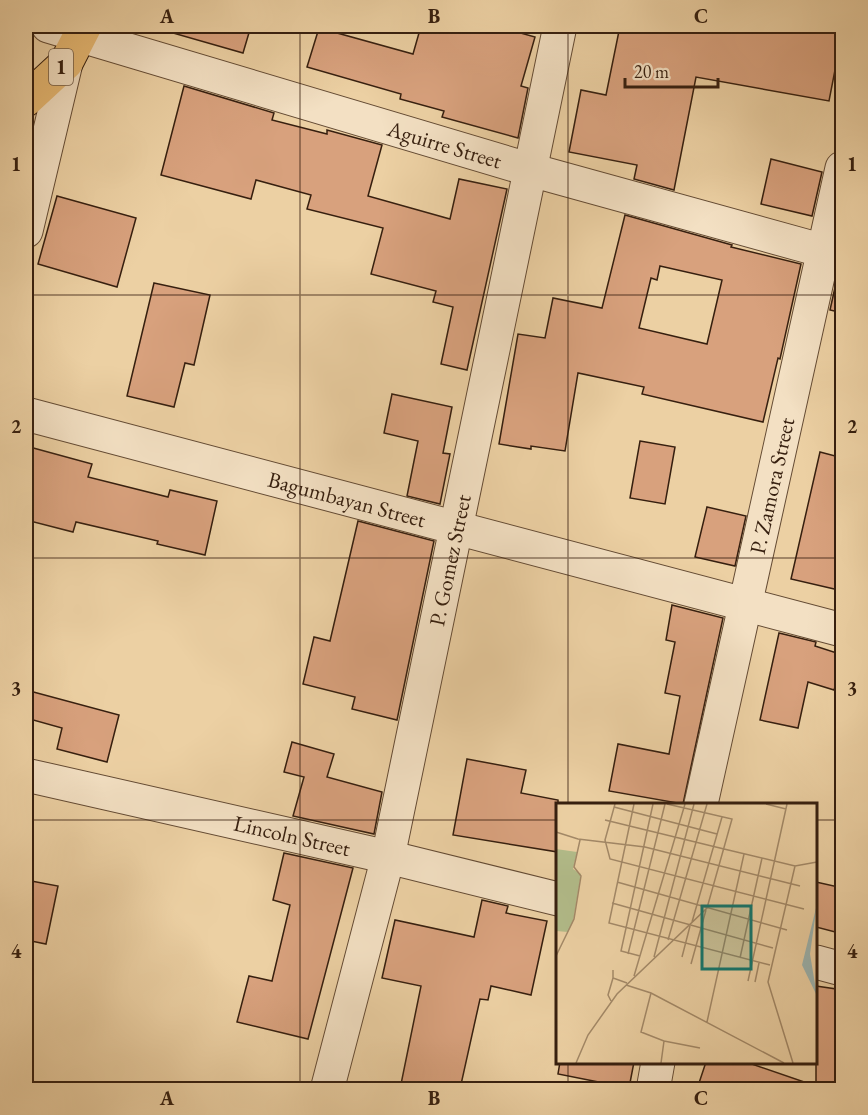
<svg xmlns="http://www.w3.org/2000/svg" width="868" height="1115" font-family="'EB Garamond',serif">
	<rect width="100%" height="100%" fill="#ecd0a3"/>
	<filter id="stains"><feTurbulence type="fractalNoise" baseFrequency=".00333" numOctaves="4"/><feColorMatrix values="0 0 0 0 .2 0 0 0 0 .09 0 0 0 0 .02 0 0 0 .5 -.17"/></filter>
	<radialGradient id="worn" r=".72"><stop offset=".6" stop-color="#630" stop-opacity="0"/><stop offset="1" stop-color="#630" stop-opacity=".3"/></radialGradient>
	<g fill="#d8a17d" stroke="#361f0f" stroke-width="1.5" fill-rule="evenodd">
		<path d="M174 26H251L243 53 173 33Z"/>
		<path d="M421 26H495L535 37 521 86 528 88 518 138 442 117 444 111 400 99 401 94 307 67 319 28 413 54Z"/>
		<path d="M620 26H802L842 34 829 101 696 77 674 190 634 179 637 165 569 152 581 90 606 95Z"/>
		<path d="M184 86 274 113 272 120 327 134V130L382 145 368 196 450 219 459 179 507 189 467 370 441 364 453 307 433 302 436 291 371 274 383 228 307 209 311 195 256 180 251 199 161 175Z"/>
		<path d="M771 159 822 172 812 216 761 204Z"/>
		<path d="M57 196 136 218 117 287 38 264Z"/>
		<path d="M625 215 732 245 731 247 801 264 780 359 778 358 763 422 642 394 644 387 578 373 565 451 531 446V449L499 444 518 334 545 338 553 298 602 308ZM660 266 722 280 707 344 639 328 651 278 657 280Z"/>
		<path d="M838 274H843V313L830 310Z"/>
		<path d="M154 283 210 295 194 365 185 363 174 407 127 396Z"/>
		<path d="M392 394 452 407 443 453 450 454 440 504 407 496 418 441 384 433Z"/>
		<path d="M640 441 675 447 665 504 630 498Z"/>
		<path d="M26 446 92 464 88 477 168 497 170 490 217 501 205 555 157 544 158 541 76 522 73 532 26 520Z"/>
		<path d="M820 452 843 458V591L791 579Z"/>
		<path d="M707 507 746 516 735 566 695 557Z"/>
		<path d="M358 521 434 541 397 720 352 709 355 697 303 684 314 637 330 641Z"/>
		<path d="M672 605 723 618 683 804 609 791 618 744 669 754 680 696 665 693 675 642 666 640Z"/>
		<path d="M779 633 816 642 815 646 843 655V661L834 690 808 682 798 728 760 720Z"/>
		<path d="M26 690 119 715 107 762 57 749 62 728 26 718Z"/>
		<path d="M292 742 334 754 327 777 382 792 374 834 293 816 304 777 284 772Z"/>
		<path d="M467 759 526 770 521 793 558 800V852L453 835Z"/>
		<path d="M284 853 353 868 308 1039 237 1022 249 976 272 981 290 905 273 900Z"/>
		<path d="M26 880 58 886 46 944 26 940Z"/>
		<path d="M816 882 843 888V934L816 927Z"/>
		<path d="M482 900 508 906 506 913 547 921 531 995 491 986 488 1000 480 999 460 1089H400L421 986 382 978 395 920 474 937Z"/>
		<path d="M816 986 843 990V1051L835 1089H816Z"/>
		<path d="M560 1062H634L629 1088 558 1074Z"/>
		<path d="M706 1062H746L813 1085 812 1089H697Z"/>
	</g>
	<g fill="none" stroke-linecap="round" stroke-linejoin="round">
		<defs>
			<g id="minor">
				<path id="s1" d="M48 26 531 170 842 256"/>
				<path d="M26 231 66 63"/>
				<path id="s2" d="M26 414 842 630"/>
				<path id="s3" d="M26 775 388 857 558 899"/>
				<path id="s4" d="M701 804 842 168"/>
				<path d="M816 962 842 969"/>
				<path id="s5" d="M327 1090 388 857 560 26"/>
				<path d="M653 1090 658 1062"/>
			</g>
			<path id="major" d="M26 100 66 63 85 26"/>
		</defs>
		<use href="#minor" stroke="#644b34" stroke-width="35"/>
		<use href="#major" stroke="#361f0f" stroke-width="35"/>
		<use href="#minor" stroke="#f3e0c3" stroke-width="33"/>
		<use href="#major" stroke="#e6b872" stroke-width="33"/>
	</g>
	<path fill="none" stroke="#361f0f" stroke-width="1.5" stroke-opacity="0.55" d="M300 26V1090M568 26V804M26 295H842M26 558H842M26 820H558M816 820H842M568 1062V1090"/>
	<g text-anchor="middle" stroke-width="4.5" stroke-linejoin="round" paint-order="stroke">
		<rect fill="#f3e0c3" stroke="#6f5945" stroke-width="1.5" x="49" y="49" width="24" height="36" rx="4.5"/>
		<g font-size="21" font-weight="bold" fill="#361f0f">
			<text x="61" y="74">1</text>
		</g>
		<g font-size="22" fill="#361f0f" stroke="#f3e0c3">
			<text dy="8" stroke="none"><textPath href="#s1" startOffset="414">Aguirre Street</textPath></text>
			<text dy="8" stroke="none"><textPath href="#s4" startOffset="326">P. Zamora Street</textPath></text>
			<text dy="8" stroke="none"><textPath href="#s2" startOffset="332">Bagumbayan Street</textPath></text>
			<text dy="8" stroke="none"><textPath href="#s5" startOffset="544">P. Gomez Street</textPath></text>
			<text dy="8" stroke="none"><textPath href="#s3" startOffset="273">Lincoln Street</textPath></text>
		</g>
	</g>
	<g transform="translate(556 803)">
		<rect width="261" height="261" fill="#ecd0a3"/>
		<path d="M0 46 21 49 17 66 25 71 17 119 12 129 0 128Z" fill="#b2bc8a"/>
		<path d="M261 101 254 151 261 193 246 162Z" fill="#9cb4b0"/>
		<path fill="none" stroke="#a38968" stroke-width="1.5" d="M59 1 49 37 54 56 248 106M78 1 53 120 214 162M210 1 230 6M58 4 161 31M49 17 168 46M0 29 22 36 89 44 244 83M168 46 239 63 261 59M61 79 231 127M56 100 217 145M136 119 166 14M112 137 151 1M72 151 109 1M0 153 18 116 25 73 18 64 24 37M84 153 65 148 97 1M98 154 138 1M126 154 134 123M184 155 206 55M135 161 150 107M57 167V175L71 180M78 173 129 1M192 178 231 1M199 179 203 160M70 182 95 190 228 260M95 190 85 229 108 238 105 260M55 198 52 192 57 175M151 219 188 51M108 238 144 245M20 260 32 232 61 191 151 105 176 16 111 1M237 260 212 179 239 63"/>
		<path fill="#0f766e" fill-opacity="0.15" stroke="#0f766e" stroke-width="3" d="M146 103H195V166H146Z"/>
		<rect width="261" height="261" fill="none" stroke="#361f0f" stroke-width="3"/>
	</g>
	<rect width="868" height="1115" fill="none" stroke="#ecd0a3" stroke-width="66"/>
	<path d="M625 78v9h93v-9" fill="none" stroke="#361f0f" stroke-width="3"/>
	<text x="634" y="78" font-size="18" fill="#361f0f" stroke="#f3e0c3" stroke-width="4.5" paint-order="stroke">20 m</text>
	<rect x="33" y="33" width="802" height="1049" fill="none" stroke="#361f0f" stroke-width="2"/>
	<g font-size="20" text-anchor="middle" font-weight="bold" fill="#361f0f">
		<text x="167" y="23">A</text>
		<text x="434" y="23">B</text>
		<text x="701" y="23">C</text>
		<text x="16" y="171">1</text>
		<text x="852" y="171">1</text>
		<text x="16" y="433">2</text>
		<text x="852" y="433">2</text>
		<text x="16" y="695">3</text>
		<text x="852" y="695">3</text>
		<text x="16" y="958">4</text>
		<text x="852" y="958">4</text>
		<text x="167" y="1105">A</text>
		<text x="434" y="1105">B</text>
		<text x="701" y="1105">C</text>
	</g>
	<rect width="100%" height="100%" filter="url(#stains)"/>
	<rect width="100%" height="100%" fill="url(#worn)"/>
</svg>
